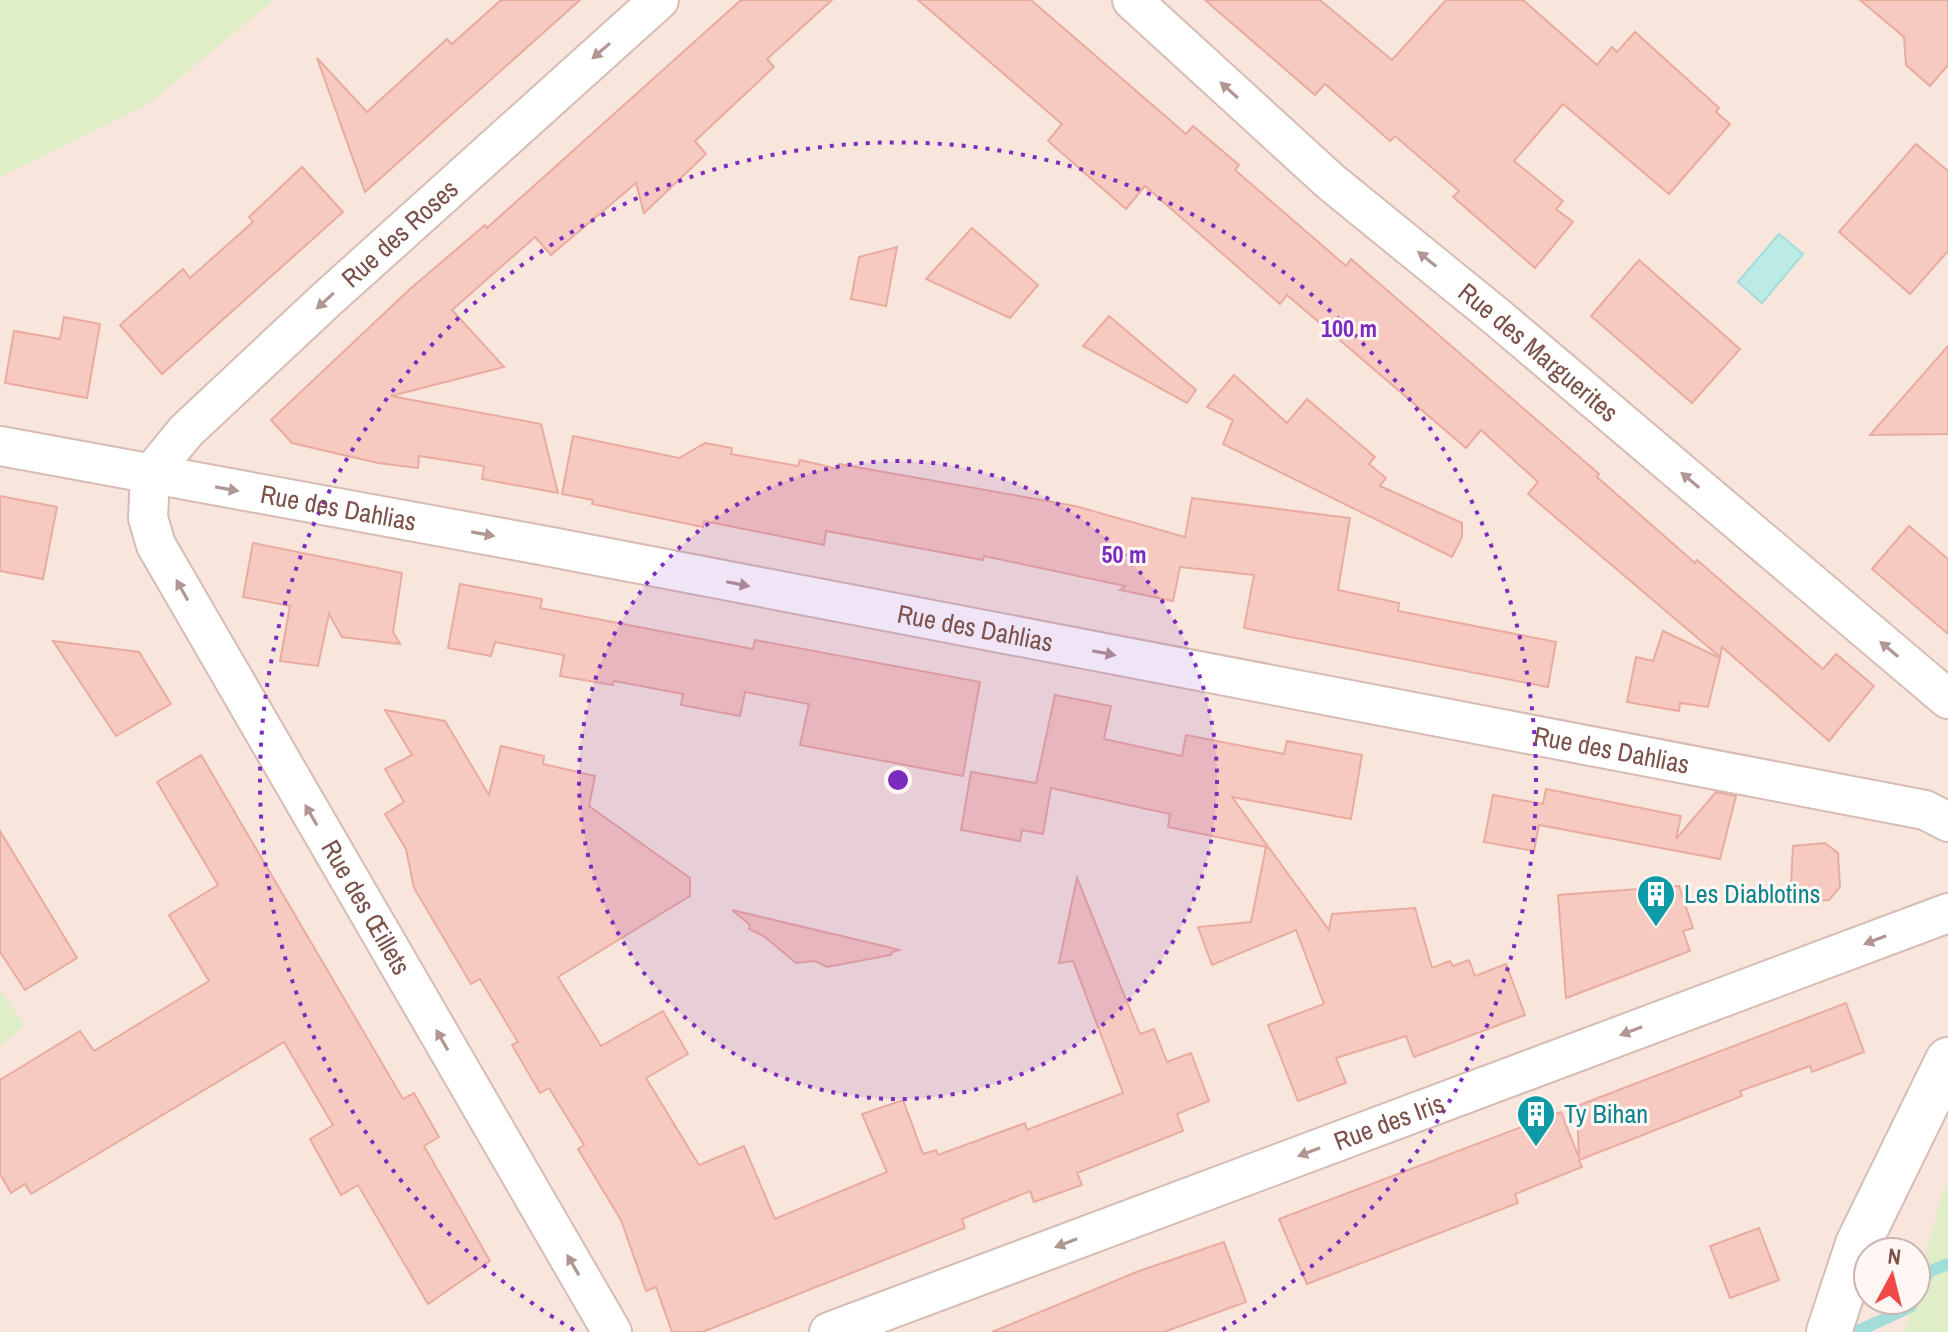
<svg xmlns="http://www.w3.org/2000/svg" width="1948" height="1332" font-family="'Archivo Narrow',sans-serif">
	<rect width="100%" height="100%" fill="#fef2eb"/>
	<path fill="#f8e5db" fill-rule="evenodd" d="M0 0H1948V1332H0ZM1868 1252H1916V1300H1868Z"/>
	<g fill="#dfeec7">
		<path d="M0 0H274L147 105 0 177Z"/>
		<path d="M0 990 25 1025 0 1046Z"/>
		<path d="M1948 1184V1332H1905L1942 1194Z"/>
	</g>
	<path fill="#bceae7" stroke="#a2ddd9" stroke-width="2" d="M1779 234 1803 254 1762 303 1738 282Z"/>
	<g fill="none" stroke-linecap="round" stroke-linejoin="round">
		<g stroke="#a2ddd9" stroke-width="12">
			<path d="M1916 1296 1928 1272 1948 1264"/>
			<path d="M1856 1332 1910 1307 1914 1300"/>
		</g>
	</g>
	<g fill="#f6cac0" stroke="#eaab9f" stroke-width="2">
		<path d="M501 0H580L365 192 317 58 367 112 447 39 452 44Z"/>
		<path d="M741 0H832L767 59 774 67 695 141 706 154 644 213 636 183 551 255 535 237 452 310 504 367 391 396 541 424 558 493 482 479 484 466 419 456 418 468 378 463 292 443 271 420 410 289 485 225 487 228Z"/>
		<path d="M918 0H1031L1186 134 1193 126 1239 165 1235 170 1346 266 1351 259 1599 474 1597 477 1695 563 1697 560 1823 669 1836 654 1874 686 1829 741 1722 647 1720 657 1528 494 1538 482 1481 430 1466 448 1287 295 1280 304 1145 186 1126 209 1048 141 1062 124Z"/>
		<path d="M1205 0H1320L1392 60 1446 0H1523L1597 65 1612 47 1617 52 1635 32 1719 108 1716 112 1730 124 1669 194 1563 104 1514 161 1563 201 1556 209 1573 222 1535 268 1453 197 1459 191 1395 136 1390 141 1325 84 1315 95Z"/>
		<path d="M1860 0H1948V65L1930 86 1906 65 1904 37Z"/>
		<path d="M1916 144 1948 171V251L1910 294 1839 232Z"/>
		<path d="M302 167 343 212 162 374 120 325 183 269 190 278 253 222 249 217Z"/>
		<path d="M972 228 1038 285 1010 318 926 279Z"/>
		<path d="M897 247 886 306 851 299 859 257Z"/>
		<path d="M1639 260 1740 349 1692 403 1591 316Z"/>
		<path d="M1109 316 1196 390 1187 403 1083 346Z"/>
		<path d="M64 317 100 324 87 398 5 383 14 331 60 339Z"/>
		<path d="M1948 346V434L1870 435Z"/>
		<path d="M1234 375 1287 423 1307 399 1375 457 1369 464 1386 478 1380 486 1462 523V537L1452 557 1223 444 1233 420 1207 407Z"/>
		<path d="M573 436 679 458 705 443 732 448 731 454 798 466 800 460 838 469 839 464 1075 506 1185 537 1192 498 1350 518 1338 590 1399 603 1398 611 1556 642 1548 687 1244 628 1254 575 1180 567 1173 601 1120 590 1125 586 984 556 983 560 826 531 824 545 704 521 703 527 592 504 593 500 562 494Z"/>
		<path d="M0 496 57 507 43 579 0 571Z"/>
		<path d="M1909 526 1948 559V634L1872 569Z"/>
		<path d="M253 543 402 573 393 632 400 644 342 637 329 614 318 666 280 661 290 606 243 597Z"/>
		<path d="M460 584 542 599 540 608 753 649 755 640 980 682 963 776 800 745 809 704 745 692 740 716 681 705 683 694 614 681 613 685 560 676 564 655 495 642 491 656 448 648Z"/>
		<path d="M1663 631 1720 658 1708 707 1680 703 1679 711 1627 702 1636 657 1653 661Z"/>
		<path d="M53 641 139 652 171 704 116 736Z"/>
		<path d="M1055 695 1111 706 1104 739 1182 756 1186 735 1284 754 1287 741 1362 755 1351 819 1232 797 1329 930 1332 914 1415 908 1432 968 1450 961 1453 966 1469 960 1475 976 1506 964 1525 1015 1414 1057 1406 1036 1336 1058 1346 1083 1298 1101 1268 1025 1324 1004 1296 930 1212 965 1198 927 1251 922 1266 847 1168 827 1170 814 1051 788 1043 834 1022 830 1020 841 961 830 971 772 1036 783Z"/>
		<path d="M385 710 445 721 489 795 501 746 544 756 543 764 595 776 589 806 690 878V896L558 977 601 1046 663 1011 688 1054 646 1078 699 1165 744 1146 775 1219 887 1172 862 1114 903 1100 923 1154 936 1150 938 1155 1025 1123 1027 1130 1123 1093 1073 961 1059 963 1077 878 1140 1034 1154 1029 1167 1062 1191 1053 1209 1101 1177 1114 1183 1131 1077 1173 1082 1185 1034 1202 1030 1191 962 1219 965 1228 738 1318 702 1332H672L656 1287 646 1291 621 1220 578 1149 584 1145 549 1088 540 1093 512 1045 518 1042 480 979 471 984 414 888 406 849 385 814 404 802 385 769 412 755Z"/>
		<path d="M201 755 403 1099 414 1093 439 1137 424 1146 490 1261 428 1304 358 1185 341 1195 310 1139 333 1125 284 1042 31 1194 25 1184 11 1193 0 1174V1080L80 1031 94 1051 209 981 169 915 218 885 157 782Z"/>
		<path d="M1546 789 1681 816 1676 839 1716 792 1736 796 1720 859 1539 825 1534 851 1484 842 1493 795 1543 804Z"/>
		<path d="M0 831 77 958 25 990 0 952Z"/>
		<path d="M1825 843 1838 853 1840 887 1829 900 1790 903 1793 846Z"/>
		<path d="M1679 886 1693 928 1683 931 1690 951 1566 998 1558 895Z"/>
		<path d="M732 910 892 948 899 950 892 952 891 955 827 967 815 961 796 963 765 937 749 929 750 925Z"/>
		<path d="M1846 1003 1864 1052 1812 1072 1810 1066 1740 1091 1742 1096 1579 1160 1582 1167 1515 1194 1518 1203 1307 1284 1279 1219 1561 1112 1579 1158 1577 1106Z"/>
		<path d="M1759 1228 1779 1280 1730 1298 1710 1246Z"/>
		<path d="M1224 1242 1246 1302 1164 1332H992L1139 1271Z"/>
	</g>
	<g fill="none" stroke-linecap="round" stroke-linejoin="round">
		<defs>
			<g id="minor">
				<path id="s1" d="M1132 0 1331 182 1497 317 1948 699"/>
				<path id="s2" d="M0 446 546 546 1925 810 1948 822"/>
				<path id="s3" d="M150 475 148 518 156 545 612 1332"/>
				<path id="s4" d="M150 475 186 431 327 299 659 0"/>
				<path id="s5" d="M829 1332 1948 913"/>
			</g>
			<path id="tertiary" d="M1829 1332 1858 1244 1948 1060"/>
		</defs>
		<use href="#minor" stroke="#d6bcb3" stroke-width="42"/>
		<use href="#tertiary" stroke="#d6bcb3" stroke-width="48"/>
		<use href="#minor" stroke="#fff" stroke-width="38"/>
		<use href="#tertiary" stroke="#fff" stroke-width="44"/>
	</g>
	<defs><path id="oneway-solid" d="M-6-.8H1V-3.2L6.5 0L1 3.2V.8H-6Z" transform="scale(2)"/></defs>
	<g fill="#b09792">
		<use href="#oneway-solid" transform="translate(601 51) rotate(139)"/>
		<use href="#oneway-solid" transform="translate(1229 90) rotate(-138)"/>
		<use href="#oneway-solid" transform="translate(1427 259) rotate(-141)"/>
		<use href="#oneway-solid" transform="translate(325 301) rotate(137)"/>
		<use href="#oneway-solid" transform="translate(1690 480) rotate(-140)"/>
		<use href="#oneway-solid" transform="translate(227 489) rotate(10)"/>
		<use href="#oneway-solid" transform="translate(483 534) rotate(10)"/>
		<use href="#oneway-solid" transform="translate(738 584) rotate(11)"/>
		<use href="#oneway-solid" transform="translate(182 590) rotate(-119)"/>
		<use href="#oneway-solid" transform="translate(1889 649) rotate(-140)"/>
		<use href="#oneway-solid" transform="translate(1104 653) rotate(11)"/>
		<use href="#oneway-solid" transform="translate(311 815) rotate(-120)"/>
		<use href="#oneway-solid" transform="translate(1875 940) rotate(159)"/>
		<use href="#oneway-solid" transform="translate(1631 1031) rotate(159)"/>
		<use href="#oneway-solid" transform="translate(442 1040) rotate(-120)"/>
		<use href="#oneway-solid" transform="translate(1309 1152) rotate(159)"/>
		<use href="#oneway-solid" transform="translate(1066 1243) rotate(159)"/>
		<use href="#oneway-solid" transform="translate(573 1265) rotate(-120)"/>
	</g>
	<circle cx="898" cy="780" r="319" fill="#7b2cbf" fill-opacity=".12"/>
	<g fill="none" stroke="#7b2cbf" stroke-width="4" stroke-dasharray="4 8">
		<circle cx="898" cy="780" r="319"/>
		<path d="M574 1330A638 638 0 1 1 1222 1330"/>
	</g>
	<defs>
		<symbol id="building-pin" viewBox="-11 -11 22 30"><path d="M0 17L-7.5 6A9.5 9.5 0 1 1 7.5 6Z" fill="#0f9aa8" stroke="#fff7f3"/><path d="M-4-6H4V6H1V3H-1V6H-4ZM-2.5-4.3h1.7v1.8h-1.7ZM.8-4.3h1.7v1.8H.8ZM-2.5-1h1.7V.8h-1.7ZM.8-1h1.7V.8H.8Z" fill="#fff"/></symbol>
	</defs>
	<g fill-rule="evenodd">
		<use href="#building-pin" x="1634" y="872" width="44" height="60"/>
		<use href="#building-pin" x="1514" y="1092" width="44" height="60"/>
	</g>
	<g text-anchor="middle" stroke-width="6" stroke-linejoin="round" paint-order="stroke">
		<g font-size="26" fill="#7c514a" stroke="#fff7f3">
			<text dy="9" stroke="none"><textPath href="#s4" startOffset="348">Rue des Roses</textPath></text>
			<text dy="9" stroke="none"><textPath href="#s1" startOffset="538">Rue des Marguerites</textPath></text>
			<text dy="9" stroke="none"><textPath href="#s2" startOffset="344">Rue des Dahlias</textPath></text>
			<text dy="9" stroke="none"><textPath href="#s2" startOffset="992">Rue des Dahlias</textPath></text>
			<text dy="9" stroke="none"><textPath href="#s2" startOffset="1640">Rue des Dahlias</textPath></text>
			<text dy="9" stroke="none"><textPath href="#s3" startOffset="490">Rue des Œillets</textPath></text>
			<text dy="9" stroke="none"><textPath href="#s5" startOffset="598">Rue des Iris</textPath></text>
		</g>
		<g font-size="26" fill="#0d838f" stroke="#fff7f3" text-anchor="start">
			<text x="1684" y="903">Les Diablotins</text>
			<text x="1564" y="1123">Ty Bihan</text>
		</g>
	</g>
	<circle cx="898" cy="780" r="12" fill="#7b2cbf" stroke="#fff7f3" stroke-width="4"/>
	<g font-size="24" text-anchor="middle" font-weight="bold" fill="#7b2cbf" stroke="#fff7f3" stroke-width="6" stroke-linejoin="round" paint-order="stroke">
		<text x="1349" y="337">100 m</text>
		<text x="1124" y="563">50 m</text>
	</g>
	<g transform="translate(1892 1276) rotate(7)"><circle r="38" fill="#fff7f3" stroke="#cbb5af" stroke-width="2"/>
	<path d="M0-6L14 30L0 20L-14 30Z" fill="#ef4948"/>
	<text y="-12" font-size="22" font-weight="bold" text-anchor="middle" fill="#7c514a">N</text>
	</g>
</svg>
